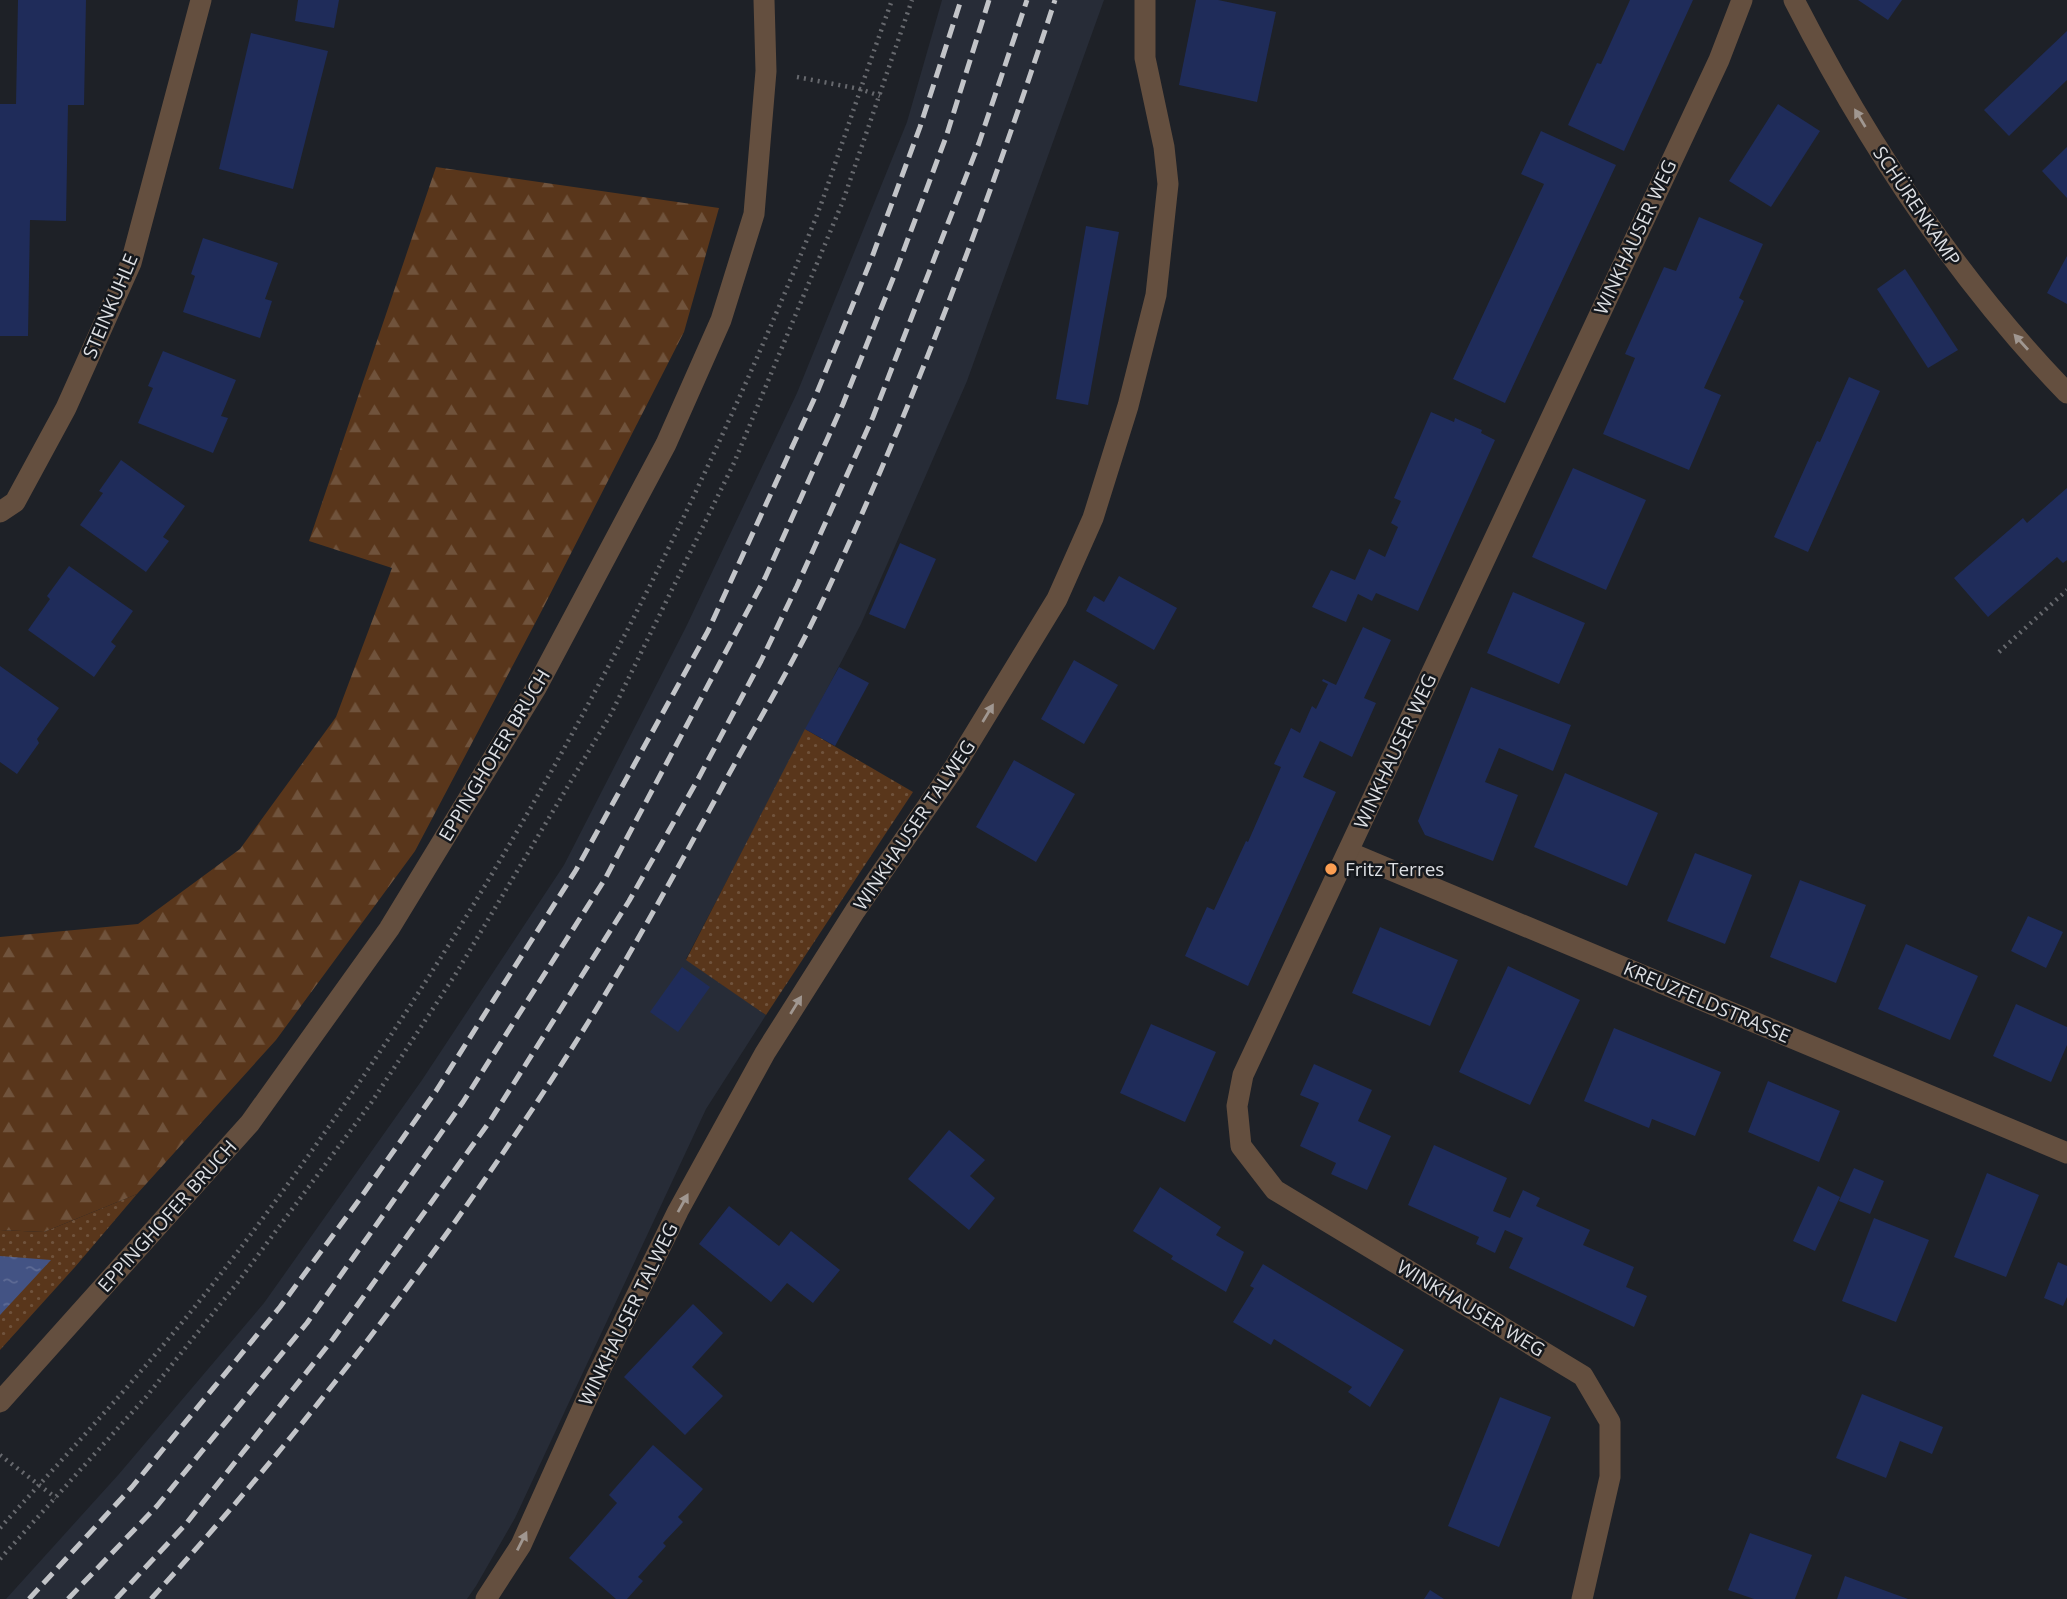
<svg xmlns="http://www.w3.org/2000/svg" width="2067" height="1599" font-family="'Open Sans',sans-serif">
	<defs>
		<pattern id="grass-dots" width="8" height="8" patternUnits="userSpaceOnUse" patternTransform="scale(1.75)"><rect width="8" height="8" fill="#59361b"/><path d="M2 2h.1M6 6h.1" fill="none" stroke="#70533c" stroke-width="1.8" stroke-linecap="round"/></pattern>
		<pattern id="forest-firs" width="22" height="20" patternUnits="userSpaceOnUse" patternTransform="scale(1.75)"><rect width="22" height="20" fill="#59361b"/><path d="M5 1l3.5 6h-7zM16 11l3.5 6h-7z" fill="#70533c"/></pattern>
		<pattern id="water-ripples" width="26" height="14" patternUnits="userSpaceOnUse" patternTransform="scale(1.75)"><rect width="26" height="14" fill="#435384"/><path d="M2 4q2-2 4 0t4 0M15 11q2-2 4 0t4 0" fill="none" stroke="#5e6b95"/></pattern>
	</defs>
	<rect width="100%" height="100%" fill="#1e2127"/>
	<path fill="#272c37" d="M942 0H1104L967 381 861 624 686 959 766 1015 706 1109 515 1518 476 1586 467 1599H6L119 1474 264 1303 422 1080 564 865 686 627 797 393 907 122Z"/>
	<g fill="url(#grass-dots)">
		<path d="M805 729 913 792 766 1015 686 960Z"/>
		<path d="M137 1194 75 1267 0 1350V1230L44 1232Z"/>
	</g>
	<path fill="url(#forest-firs)" d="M436 167 719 208 684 332 541 612 415 851 276 1040 137 1194 44 1232 0 1230V937L138 924 240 849 336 717 392 568 309 541Z"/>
	<path fill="url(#water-ripples)" d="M0 1256 51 1260 0 1315Z"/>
	<g fill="#1f2c5a">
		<path d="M18 0H86L84 105H68L66 221 30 220 28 336H0V104H16Z"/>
		<path d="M298 0H339L334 28 295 21Z"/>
		<path d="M1196 0H1218L1276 12 1257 102 1179 85Z"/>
		<path d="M1630 0H1693L1624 151 1568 125 1597 63 1601 64Z"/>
		<path d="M1858 0H1902L1888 20Z"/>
		<path d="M2067 31V80L2009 136 1984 110Z"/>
		<path d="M251 33 328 51 293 189 219 169Z"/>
		<path d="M1778 104 1820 131 1771 207 1729 181Z"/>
		<path d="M1541 131 1616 165 1505 403 1453 379 1544 184 1521 174Z"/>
		<path d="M2067 147V198L2042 171Z"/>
		<path d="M1699 217 1763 244 1739 298 1744 301 1704 388 1721 395 1689 470 1603 434 1635 358 1625 354 1664 267 1676 271Z"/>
		<path d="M1086 226 1119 232 1088 405 1056 399Z"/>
		<path d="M203 238 278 263 265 299 272 301 260 338 183 312 195 276 191 274Z"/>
		<path d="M2067 256V304L2047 293Z"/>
		<path d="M1905 269 1958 350 1928 368 1877 289Z"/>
		<path d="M163 351 236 380 221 416 228 418 213 453 138 423 153 388 148 386Z"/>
		<path d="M1849 377 1880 391 1808 552 1774 537 1817 441 1820 442Z"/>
		<path d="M1431 412 1454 422 1455 418 1482 430 1481 433 1495 440 1418 611 1376 593 1372 601 1358 594 1346 622 1312 607 1331 570 1355 580 1369 549 1385 557 1398 527 1391 523 1401 501 1394 498Z"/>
		<path d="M121 460 185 506 163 537 169 541 146 572 80 525 103 493 99 491Z"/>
		<path d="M1573 468 1646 500 1606 590 1532 557Z"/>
		<path d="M2067 488V560L2063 563 2057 557 1988 617 1954 578 2023 518 2027 523Z"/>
		<path d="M900 543 936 559 905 629 869 614Z"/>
		<path d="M69 566 133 611 111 642 116 646 94 677 28 630 50 599 47 596Z"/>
		<path d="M1119 576 1177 608 1154 650 1086 611 1094 596 1104 602Z"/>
		<path d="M1513 592 1585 623 1559 684 1487 653Z"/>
		<path d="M1363 627 1391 640 1364 698 1376 703 1352 757 1320 741 1303 777 1336 792 1248 986 1185 956 1207 907 1214 910 1246 841 1248 842 1281 767 1274 764 1291 728 1300 733 1312 706 1316 709 1328 684 1322 681 1323 679 1336 685Z"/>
		<path d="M1074 660 1118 685 1084 744 1041 719Z"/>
		<path d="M0 666 59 708 37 739 39 743 17 774 0 762Z"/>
		<path d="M839 667 869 683 835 746 805 729Z"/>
		<path d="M1471 687 1571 725 1553 771 1499 748 1485 782 1518 795 1493 861 1425 835 1418 821Z"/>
		<path d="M1014 760 1075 794 1036 862 976 827Z"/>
		<path d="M1565 773 1658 813 1627 886 1534 847Z"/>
		<path d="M1695 853 1752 875 1725 944 1667 921Z"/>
		<path d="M1800 880 1866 905 1836 983 1770 957Z"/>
		<path d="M2028 916 2063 932 2046 968 2011 951Z"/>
		<path d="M1380 927 1458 960 1430 1026 1352 993Z"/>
		<path d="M1906 944 1978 976 1950 1040 1878 1009Z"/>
		<path d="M1508 966 1580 1000 1530 1105 1459 1072Z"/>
		<path d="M682 967 710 987 678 1032 650 1012Z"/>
		<path d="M2016 1004 2067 1027V1045L2051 1082 1993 1056Z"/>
		<path d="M1151 1024 1216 1052 1185 1122 1120 1093Z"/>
		<path d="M1614 1028 1721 1072 1695 1136 1652 1119 1649 1128 1584 1101Z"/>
		<path d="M1314 1064 1372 1090 1358 1121 1391 1136 1367 1190 1331 1174 1336 1163 1300 1146 1319 1103 1300 1095Z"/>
		<path d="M1768 1081 1840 1111 1819 1162 1748 1132Z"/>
		<path d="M949 1130 985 1160 970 1176 995 1198 969 1230 908 1179Z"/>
		<path d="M1434 1145 1507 1178 1493 1211 1510 1218 1523 1190 1540 1198 1536 1206 1590 1230 1583 1245 1634 1267 1626 1287 1647 1296 1634 1327 1509 1268 1523 1238 1505 1230 1495 1253 1476 1244 1479 1237 1408 1205Z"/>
		<path d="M1854 1168 1884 1181 1870 1214 1839 1201Z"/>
		<path d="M1987 1173 2039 1195 2006 1277 1954 1257Z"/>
		<path d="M1818 1186 1840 1197 1815 1251 1793 1241Z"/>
		<path d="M1160 1187 1221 1227 1216 1235 1244 1252 1226 1292 1171 1259 1173 1256 1133 1231Z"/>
		<path d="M729 1206 779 1246 791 1231 840 1270 813 1303 787 1283 771 1302 699 1244Z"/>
		<path d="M1874 1218 1929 1240 1896 1322 1842 1301Z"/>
		<path d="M2058 1262 2067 1266V1297L2063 1306 2044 1298Z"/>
		<path d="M1263 1264 1404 1350 1370 1407 1348 1392 1352 1387 1274 1339 1271 1345 1233 1322 1254 1288 1250 1286Z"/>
		<path d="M693 1304 723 1333 692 1367 723 1396 685 1435 624 1377Z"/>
		<path d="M1862 1394 1943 1427 1932 1454 1900 1441 1886 1478 1836 1458Z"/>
		<path d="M1500 1397 1551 1417 1499 1547 1448 1526Z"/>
		<path d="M653 1445 703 1489 678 1517 683 1522 663 1543 666 1546 638 1577 643 1581 627 1599H616L569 1558 617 1503 609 1495Z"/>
		<path d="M1750 1533 1812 1555 1795 1599H1754L1728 1590Z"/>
		<path d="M1845 1576 1908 1599H1837Z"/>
		<path d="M1430 1590 1444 1599H1424Z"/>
	</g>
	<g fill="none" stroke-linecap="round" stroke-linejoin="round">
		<g stroke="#67696e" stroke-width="4.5" stroke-dasharray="2 5" stroke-linecap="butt">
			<path d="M797 77 860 89 880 96"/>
			<path d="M1999 652 2067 590"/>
			<path d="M0 1455 56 1498"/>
			<path d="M0 1528C76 1444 154 1361 223 1271 469 951 664 593 815 220 826 192 835 163 845 135 860 90 876 45 892 0"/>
			<path d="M0 1559 146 1397 238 1282 371 1103 455 975 611 714 734 463 768 381 843 201 912 0"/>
		</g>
		<g stroke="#644f3f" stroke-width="21">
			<path d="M1794 0C1867 143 1955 277 2067 393"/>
			<path d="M0 512 15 502 66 408 131 263 201 0"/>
			<path d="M1348 852 2067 1153"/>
			<path d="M0 1402 250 1123 389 929 536 688 666 444 721 320 754 214 766 71 764 0"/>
			<path d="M486 1599 521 1545 597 1376 678 1211 765 1053 855 911 954 768 1057 599 1093 518 1128 406 1156 295 1168 184 1164 147 1145 58V0"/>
			<path d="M1582 1599 1610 1477V1422L1583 1376 1275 1190 1241 1146 1237 1106 1243 1075 1719 60 1742 0"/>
		</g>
		<g stroke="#c2c4c8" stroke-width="5" stroke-dasharray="14 7" stroke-linecap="butt">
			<path d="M29 1599 132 1487 280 1307 359 1200 436 1091 576 870 708 631 816 395 871 260 920 127 961 0"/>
			<path d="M68 1599 157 1506 307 1323 463 1102 605 879 765 578 843 404 896 271 946 137 989 0"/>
			<path d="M116 1599 185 1525 333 1339 490 1121 629 901 697 781 761 661 797 586 873 417 979 143 1027 0"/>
			<path d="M151 1599C314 1420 461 1226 589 1021 636 945 679 866 722 787 756 724 794 663 824 598 914 404 989 203 1055 0"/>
		</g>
	</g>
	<defs><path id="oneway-solid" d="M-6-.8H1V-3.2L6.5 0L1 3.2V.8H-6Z" transform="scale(1.75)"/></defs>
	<g fill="#a09791">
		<use href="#oneway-solid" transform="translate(1860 118) rotate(-121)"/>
		<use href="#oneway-solid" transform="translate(2021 342) rotate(-132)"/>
		<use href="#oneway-solid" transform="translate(988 713) rotate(-59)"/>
		<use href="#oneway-solid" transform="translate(796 1005) rotate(-58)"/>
		<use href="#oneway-solid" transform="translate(683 1203) rotate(-61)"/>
		<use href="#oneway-solid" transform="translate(522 1541) rotate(-63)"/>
	</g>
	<circle fill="#fc9e52" stroke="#15181d" stroke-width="2.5" cx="1331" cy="869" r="7"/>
	<g text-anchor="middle" stroke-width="5" stroke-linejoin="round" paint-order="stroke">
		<g font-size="19" fill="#dddfe3" stroke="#15181d">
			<text transform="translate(1917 206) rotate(56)" y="7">SCHÜRENKAMP</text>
			<text transform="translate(1635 237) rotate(-65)" y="7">WINKHAUSER WEG</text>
			<text transform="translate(110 306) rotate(-67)" y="7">STEINKUHLE</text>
			<text transform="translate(1395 751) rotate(-65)" y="7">WINKHAUSER WEG</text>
			<text transform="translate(494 755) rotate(-59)" y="7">EPPINGHOFER BRUCH</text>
			<text transform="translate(914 825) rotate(-56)" y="7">WINKHAUSER TALWEG</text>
			<text transform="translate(1707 1002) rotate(23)" y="7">KREUZFELDSTRASSE</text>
			<text transform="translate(167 1216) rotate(-48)" y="7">EPPINGHOFER BRUCH</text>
			<text transform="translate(1471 1308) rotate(31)" y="7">WINKHAUSER WEG</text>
			<text transform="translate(628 1314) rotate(-64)" y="7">WINKHAUSER TALWEG</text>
		</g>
		<g font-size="19" fill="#dddfe3" stroke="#15181d" text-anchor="start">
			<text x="1345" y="876">Fritz Terres</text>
		</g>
	</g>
</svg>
